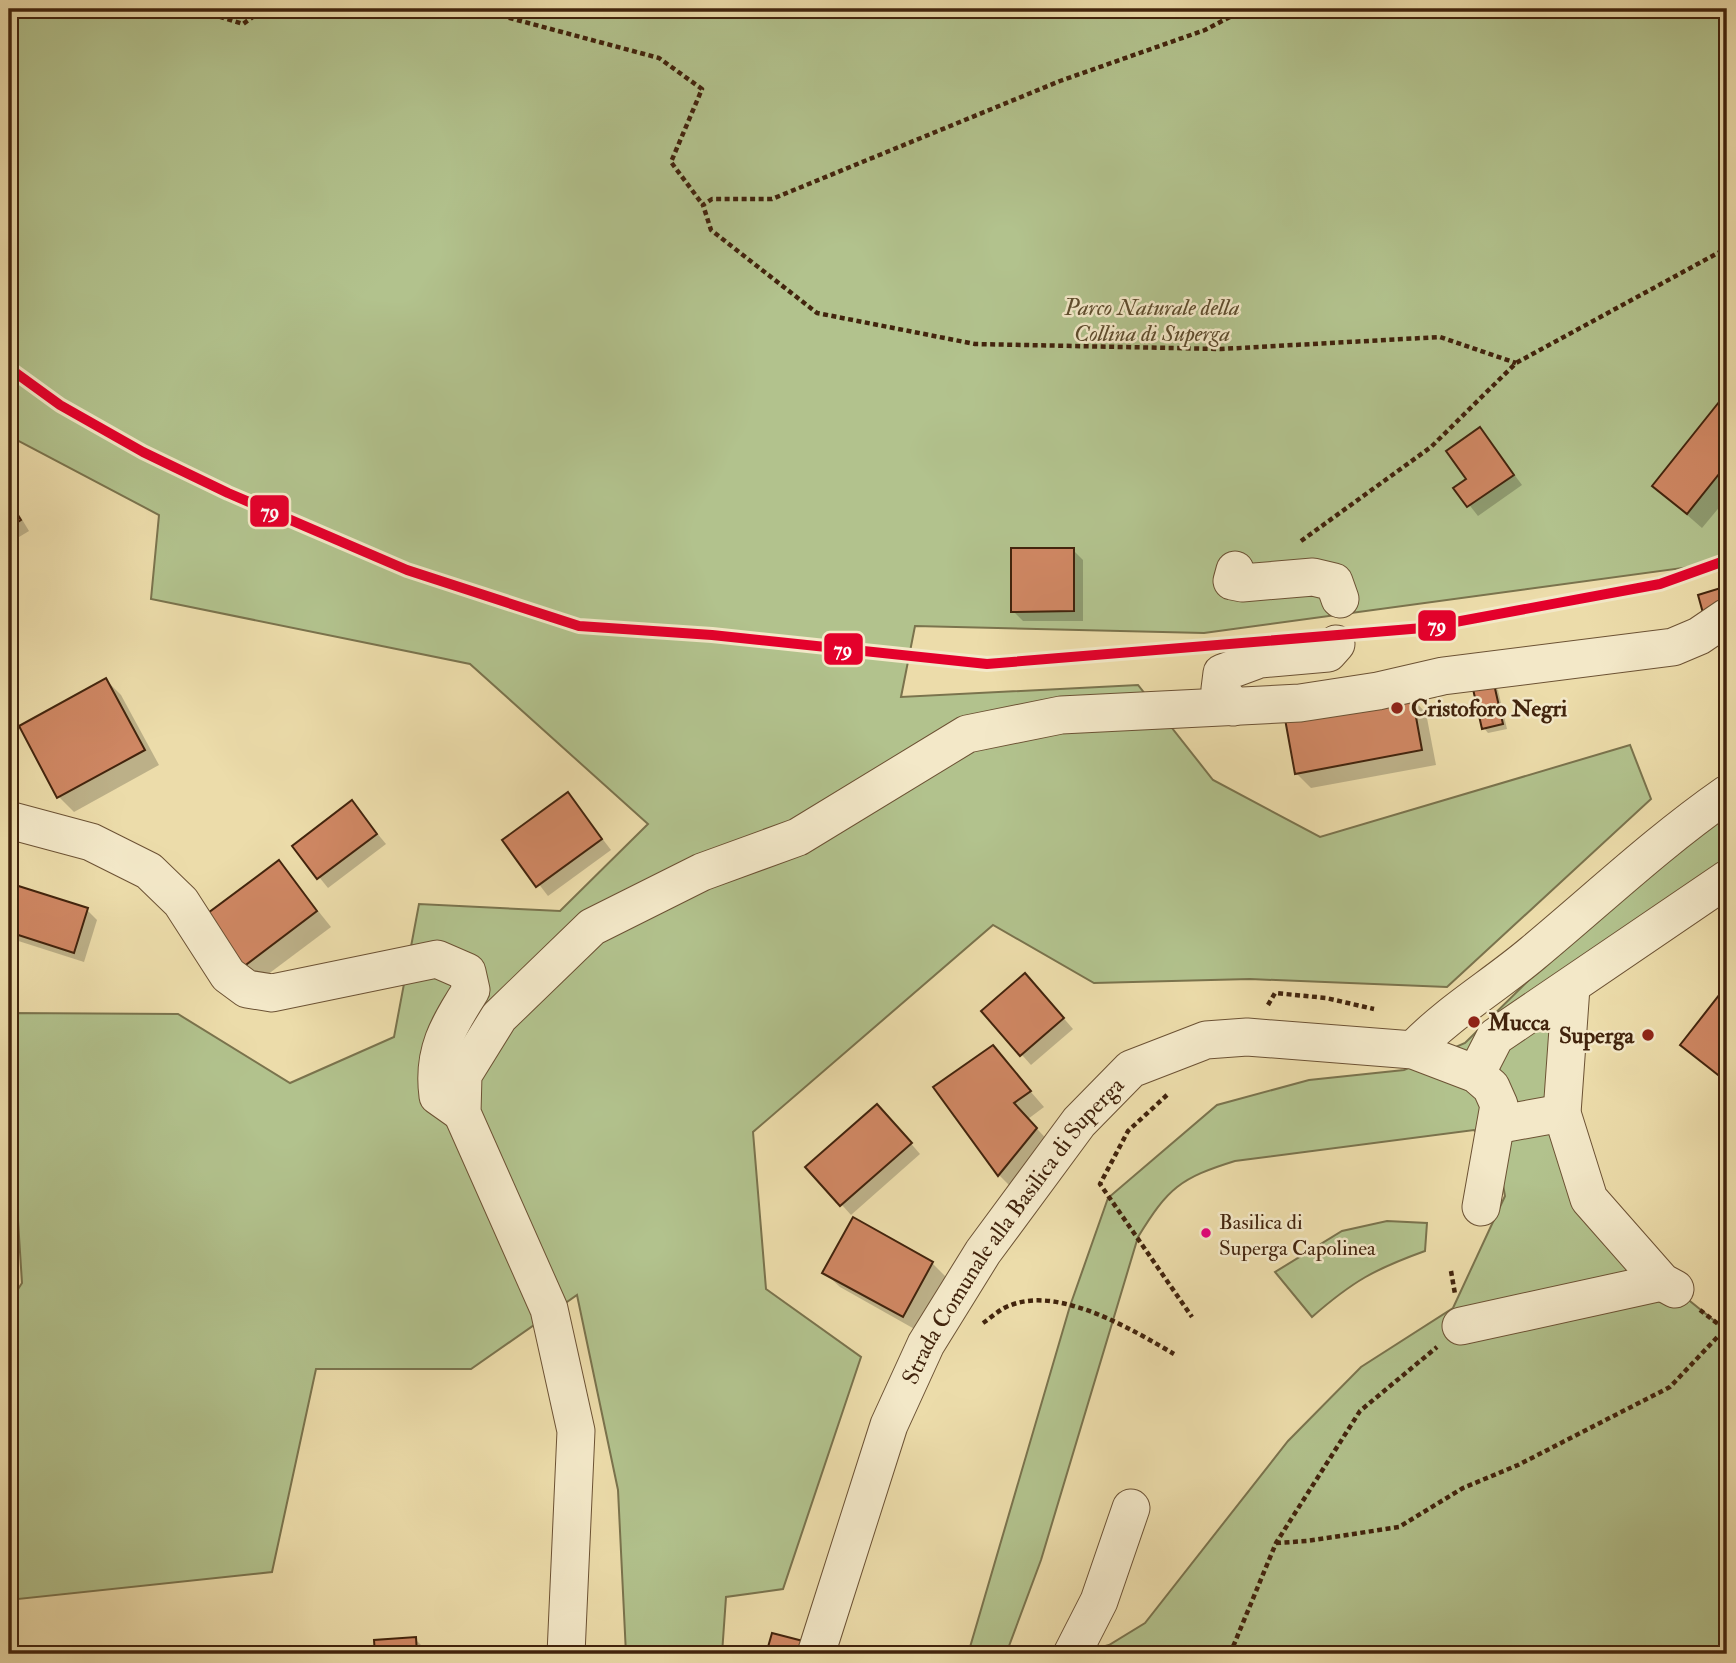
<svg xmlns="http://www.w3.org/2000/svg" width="1736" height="1663" font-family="'IM FELL Double Pica',serif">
	<rect width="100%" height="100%" fill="#ecdcaa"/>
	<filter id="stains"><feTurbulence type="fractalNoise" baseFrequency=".00286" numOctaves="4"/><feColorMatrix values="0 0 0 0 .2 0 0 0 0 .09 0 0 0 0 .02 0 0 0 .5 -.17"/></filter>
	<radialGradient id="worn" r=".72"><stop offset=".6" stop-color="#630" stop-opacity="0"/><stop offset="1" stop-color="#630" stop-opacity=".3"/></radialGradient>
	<g fill="#b2c28d" stroke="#7a734d" stroke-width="2">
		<path d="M9 9H1727V562L1204 633 915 626 901 697 1138 685 1213 780 1320 837 1630 745 1651 799 1447 987 1250 979 1094 983 993 925 753 1132 766 1289 861 1357 783 1589 726 1597 722 1654H626L618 1490 577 1295 471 1369H316L272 1572 9 1600V1303L22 1283 13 1143 9 1139V1013L178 1014 290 1083 394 1037 419 904 560 911 648 824 470 664 151 599 159 515 9 436Z"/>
		<path d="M1727 785V879L1571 988 1562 1113 1589 1199 1675 1289 1727 1331V1654H1076L1109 1645 1145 1623 1288 1441 1361 1367 1453 1308 1505 1196 1497 1151 1474 1130 1235 1161C1180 1178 1168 1188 1138 1237L1041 1560 1006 1654H968L1070 1306 1108 1198 1217 1105 1309 1080 1404 1070 1465 1043Z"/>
		<path d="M1387 1221 1427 1223 1425 1251C1375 1269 1353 1281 1312 1317L1275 1272 1342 1231Z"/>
	</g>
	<g fill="#0003">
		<path d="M1727 395V498L1702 528 1654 486Z"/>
		<path d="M1480 429 1522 485 1478 516 1456 488 1468 479Z"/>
		<path d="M9 498 29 531 9 543Z"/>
		<path d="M1073 550 1083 560V621H1023L1013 611Z"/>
		<path d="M106 680 121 695 159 765 74 812 59 797Z"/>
		<path d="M1493 686 1498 690 1507 729 1488 733 1484 728Z"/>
		<path d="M1411 697 1426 713 1436 765 1311 788 1296 773Z"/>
		<path d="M568 794 611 850 548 896 505 840Z"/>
		<path d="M352 803 386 844 328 888 294 846Z"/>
		<path d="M279 862 331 927 259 981 244 966Z"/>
		<path d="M9 885 87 910 97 920 84 962 9 938Z"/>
		<path d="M1035 985 1073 1029 1031 1065 983 1011Z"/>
		<path d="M1727 988V1084L1683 1045Z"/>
		<path d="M992 1047 1044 1107 1028 1119 1051 1144 1014 1190 999 1175 935 1087Z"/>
		<path d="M887 1116 920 1154 851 1215 808 1167Z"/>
		<path d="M932 1263 947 1278 918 1331 840 1287 824 1272Z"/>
		<path d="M415 1639 430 1654H377L376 1641Z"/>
	</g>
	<g fill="#cf8763" stroke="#42240d" stroke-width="2">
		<path d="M1727 392V464L1687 514 1652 486Z"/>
		<path d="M1480 427 1514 475 1467 507 1453 488 1466 479 1446 451Z"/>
		<path d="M9 501 21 520 9 528Z"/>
		<path d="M1011 548H1074V611L1011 612Z"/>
		<path d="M1727 586V605L1703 613 1698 595Z"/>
		<path d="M106 678 145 750 57 798 19 726Z"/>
		<path d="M1494 684 1503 724 1482 729 1473 689Z"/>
		<path d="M1412 695 1422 750 1295 774 1285 719Z"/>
		<path d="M568 792 602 839 536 887 502 840Z"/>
		<path d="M352 800 377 834 317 879 292 846Z"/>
		<path d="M279 860 317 911 243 967 204 916Z"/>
		<path d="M9 883 88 908 74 953 9 932Z"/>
		<path d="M1025 973 1064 1018 1020 1056 981 1011Z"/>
		<path d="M1727 985V1082L1680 1045Z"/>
		<path d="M993 1045 1031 1091 1014 1103 1037 1128 998 1176 933 1087Z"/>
		<path d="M877 1104 912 1143 840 1206 805 1167Z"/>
		<path d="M853 1217 933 1262 903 1317 822 1273Z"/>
		<path d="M772 1633 803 1641 799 1654H766Z"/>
		<path d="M416 1637 417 1654H375L374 1640Z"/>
		<path d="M146 1648 217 1654H146Z"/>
	</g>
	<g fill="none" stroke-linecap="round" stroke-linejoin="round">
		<defs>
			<g id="minor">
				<path d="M1235 570 1232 581 1242 583 1313 577 1334 582 1340 599"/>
				<path d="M1233 707 1220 689 1222 673 1260 659 1328 653 1336 644"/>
				<path d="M9 820 91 842 149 871 181 902 228 975 247 989 272 993 437 959 467 972 471 990C448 1026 432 1052 438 1096L462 1113"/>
				<path d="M1571 987 1562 1113 1589 1199 1662 1282 1675 1289"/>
				<path d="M1413 1050C1449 1012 1494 986 1533 953 1598 899 1658 842 1727 794"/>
				<path d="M1476 1074 1495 1037 1727 879"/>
				<path d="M1496 1125 1562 1113"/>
				<path d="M1461 1326 1662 1282"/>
				<path d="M566 1654 576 1431 549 1309 462 1113 463 1075 499 1017 592 927 702 872 798 837 967 734 1061 715 1300 703 1378 691 1443 676 1673 647 1699 636 1727 617"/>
				<path id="s1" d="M816 1654 889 1425 926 1344 983 1252 1079 1122 1131 1069 1206 1040 1247 1037 1413 1050 1476 1074 1491 1087 1499 1105 1481 1207"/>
				<path d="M1072 1654 1099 1601 1131 1508"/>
			</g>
		</defs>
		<use href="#minor" stroke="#6c5234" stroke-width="39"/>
		<g stroke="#42240d" stroke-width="4.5" stroke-dasharray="5 3.5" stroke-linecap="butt">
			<path d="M195 9 243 24 264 9"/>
			<path d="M476 9 659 58 702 89 671 162 703 205"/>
			<path d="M1245 9 1205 30 1060 81 772 199H712L703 205 711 230 817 313 975 344 1221 349 1440 337 1516 363"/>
			<path d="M9 12 88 9"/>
			<path d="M1301 541 1431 447 1516 363 1727 248"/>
			<path d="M1268 1005 1275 993 1326 998 1374 1009"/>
			<path d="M1167 1095 1128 1131 1100 1184 1192 1317"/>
			<path d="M1451 1271 1455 1294"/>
			<path d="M1700 1310 1726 1330"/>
			<path d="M983 1323C992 1317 1001 1308 1011 1305 1060 1286 1133 1330 1174 1354"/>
			<path d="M1276 1543 1307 1541 1399 1527 1463 1488 1518 1465 1670 1387 1725 1329"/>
			<path d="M1230 1654 1276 1543 1360 1411 1437 1347"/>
		</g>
		<use href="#minor" stroke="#f3e8c8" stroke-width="37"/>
		<defs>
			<path id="tram-1" d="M9 368 60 405 143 452 228 493 407 570 579 626 712 635 987 664 1423 628 1660 584 1727 560"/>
		</defs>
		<use href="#tram-1" stroke="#f3e8c8" stroke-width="16"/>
		<use href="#tram-1" stroke="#e4002b" stroke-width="10"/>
	</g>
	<g fill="#8f2418" stroke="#f3e8c8" stroke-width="2.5">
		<circle cx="1397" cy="708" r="7"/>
		<circle cx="1474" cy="1022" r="7"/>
		<circle cx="1648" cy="1035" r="7"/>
	</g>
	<circle fill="#e5007d" stroke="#f3e8c8" stroke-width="2.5" cx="1206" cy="1233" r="6"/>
	<g text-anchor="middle" stroke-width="5" stroke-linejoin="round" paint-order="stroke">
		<g font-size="21" fill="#42240d" stroke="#f3e8c8" text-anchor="start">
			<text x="1219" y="1229">Basilica di<tspan x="1219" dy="26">Superga Capolinea</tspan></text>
		</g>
		<g font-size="23" font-style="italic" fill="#5e4c2d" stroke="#f3e8c8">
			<text x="1152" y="315">Parco Naturale della<tspan x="1152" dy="26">Collina di Superga</tspan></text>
		</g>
		<g font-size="23" font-weight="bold" fill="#42240d" stroke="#f3e8c8" text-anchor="start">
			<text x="1411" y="716">Cristoforo Negri</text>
			<text x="1488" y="1030">Mucca</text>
			<text x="1634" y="1043" text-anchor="end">Superga</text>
		</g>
		<g font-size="23" fill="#42240d" stroke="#f3e8c8">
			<text dy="8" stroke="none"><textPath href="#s1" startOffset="472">Strada Comunale alla Basilica di Superga</textPath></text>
		</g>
	</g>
	<g stroke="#f3e8c8" stroke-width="2.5">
		<rect x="249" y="494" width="41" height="34" rx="7" fill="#e4002b"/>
		<rect x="1417" y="609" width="40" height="33" rx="7" fill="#e4002b"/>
		<rect x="823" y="632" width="41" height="34" rx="7" fill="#e4002b"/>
	</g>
	<g font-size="19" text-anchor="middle" font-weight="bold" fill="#fff">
		<text x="270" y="518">79</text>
		<text x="1437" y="632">79</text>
		<text x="843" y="656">79</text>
	</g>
	<rect width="1736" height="1663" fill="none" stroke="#ecdcaa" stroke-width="35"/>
	<rect x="10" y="10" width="1715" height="1642" fill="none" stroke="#42240d" stroke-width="3.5"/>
	<rect x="18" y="18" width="1701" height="1628" fill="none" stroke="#42240d" stroke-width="2"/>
	<rect width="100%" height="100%" filter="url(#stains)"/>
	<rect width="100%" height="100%" fill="url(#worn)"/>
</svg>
